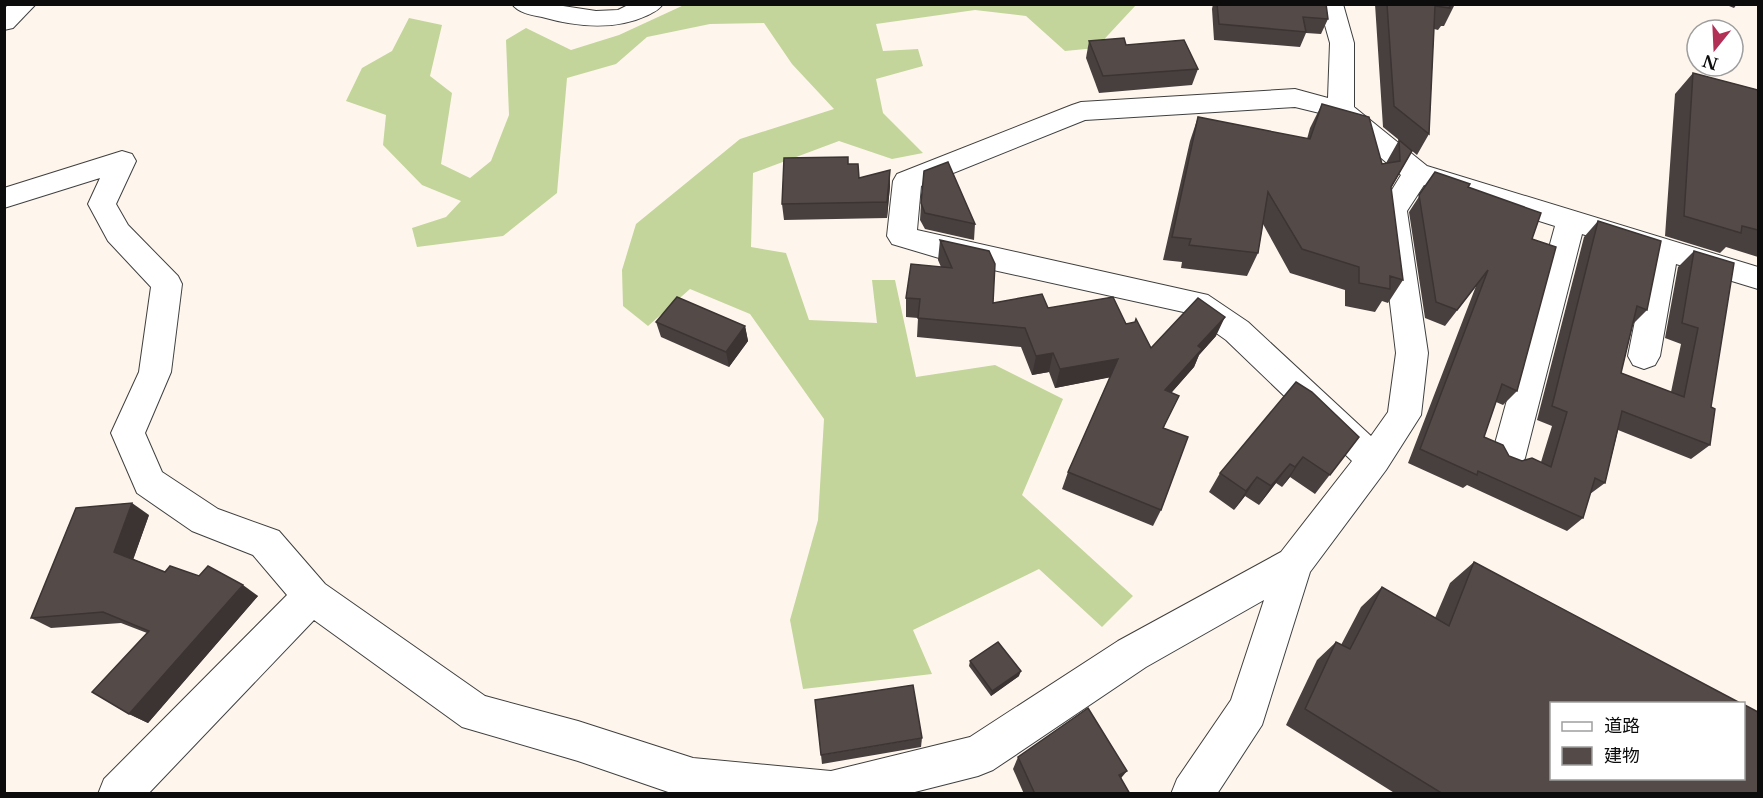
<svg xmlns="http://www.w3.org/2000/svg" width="1763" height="798" font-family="'Libre Baskerville','Noto Sans JP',serif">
	<rect width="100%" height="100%" fill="#fef6ed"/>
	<path fill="#c3d59a" d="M684 5H1136L1096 48 1065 51 1026 16 975 10 876 24 883 51 918 49 923 66 876 79 883 113 923 153 892 159 839 141 753 173 751 247 786 253 809 320 877 323 872 280H895L916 377 995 365 1063 399 1022 495 1133 596 1102 627 1039 569 913 630 932 674 803 689 790 620 818 520 824 419 750 314 690 289 648 326 623 306 622 270 636 224 740 139 834 109 792 64 764 23 710 24 647 37 616 64 567 78 557 193 503 236 417 247 412 228 446 217 461 201 422 185 383 145 386 115 346 101 362 68 392 51 409 18 442 25 430 76 452 93 441 164 470 178 491 161 509 115 506 40 526 28 571 50 619 35Z"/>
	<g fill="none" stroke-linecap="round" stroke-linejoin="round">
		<defs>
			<g id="minor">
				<path d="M9 4H36L13 28 4 30V9Z"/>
				<path d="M512 4H550L596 11 618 10 630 4H663C659 10 654 12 648 15 614 31 577 27 542 17 532 15 518 13 512 4Z"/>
				<path d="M1319 4H1343L1354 43V107L1427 166 1758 267V289L1676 264 1660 356 1655 365 1644 369 1633 365 1628 356 1648 255 1582 234 1525 458 1520 468 1508 473 1496 468 1491 458 1555 226 1424 185 1407 211 1428 353 1421 415 1386 470 1310 572 1262 725 1217 794H1171L1177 779 1231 700 1264 600 1146 667 993 770 978 776 907 794H674L578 761 462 727 314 620 148 794H98L104 779 287 595 253 555 192 531 137 493 111 433 139 372 151 287 108 241 88 204 100 178 4 208V188L122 151 132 154 136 161 116 204 128 225 178 276 182 284 171 372 145 433 162 472 218 509 279 531 325 584 485 696 578 721 693 758 831 771 970 737 1118 641 1281 552 1352 461 1226 340 1188 313 939 258 892 244 887 236 893 181 897 174 1072 105 1081 102 1295 89 1328 98 1330 43ZM1295 107 1332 116 1401 175 1379 211 1396 353 1388 412 1371 436 1248 322 1208 295 917 230 921 186 1085 120Z"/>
			</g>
		</defs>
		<use href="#minor" stroke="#3f3f3f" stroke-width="2"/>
		<use href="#minor" fill="#fff" fill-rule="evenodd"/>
	</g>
	<g fill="#48403f">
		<path d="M1213 4H1326L1328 19 1321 34 1306 33 1300 47 1214 40 1212 9Z"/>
		<path d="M1375 4H1455L1444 26H1441L1438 30 1434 29 1429 134 1417 155 1399 140 1412 151 1391 188 1403 280 1388 303 1382 301 1375 312 1345 306V290L1290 273 1263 224 1258 253 1247 276 1181 268 1182 262 1163 260 1190 141 1198 117 1307 139 1310 128 1322 104 1382 164 1386 163 1399 140 1383 127Z"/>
		<path d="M1724 4H1737L1734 8Z"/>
		<path d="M1089 41 1126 45 1198 69 1192 85 1099 93 1086 58Z"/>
		<path d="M1693 73 1758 90V257L1726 247 1720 253 1665 236 1675 94Z"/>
		<path d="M848 164 859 177 890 186 887 218 784 220 782 204Z"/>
		<path d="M1435 172 1468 187 1532 239 1517 391 1503 405 1496 402 1484 437 1509 456 1522 461 1541 462 1552 426 1537 420 1584 237 1598 221 1647 310 1633 324 1621 373 1671 392 1681 344 1665 338 1678 267 1694 251 1711 407 1710 445 1691 459 1618 430 1605 483 1590 494 1583 518 1567 531 1467 485 1463 488 1408 463 1476 286 1445 326 1425 318 1409 212Z"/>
		<path d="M921 203 975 224 974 240 925 229 920 220Z"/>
		<path d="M940 240 993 303 1048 308 1126 324 1151 348 1216 336 1199 355 1194 367 1171 393 1164 428 1161 510 1153 526 1062 489 1068 472 1110 377 1055 388 1049 372 1032 375 1021 347 917 337 918 318 906 317V298L941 267 938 260Z"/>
		<path d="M656 322 745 326 748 341 729 367 661 337Z"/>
		<path d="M1359 437 1315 494 1290 477 1282 487 1276 483 1259 505 1245 496 1234 510 1209 492 1220 473Z"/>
		<path d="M149 515 133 559 165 572 258 596 148 723 129 714 147 633 121 623 51 628 31 618Z"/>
		<path d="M1474 562 1758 794H1396L1286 725 1317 660 1336 642 1341 645 1361 607 1382 587 1435 618 1450 583Z"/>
		<path d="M970 661 1019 676 991 696 969 666Z"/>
		<path d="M922 738 921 747 822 764 821 755Z"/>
		<path d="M1018 757 1121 779 1130 794H1024L1013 769Z"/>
	</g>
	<g fill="#3b3433">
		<path d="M890 170V186L887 218V202Z"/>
		<path d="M1225 317 1216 336 1199 355 1194 367 1158 408 1165 390 1198 346Z"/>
		<path d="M745 326 748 341 729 367 726 352Z"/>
		<path d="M1053 353 1049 372 1032 375 1036 356Z"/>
		<path d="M1118 359 1112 377 1055 388 1060 369Z"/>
		<path d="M1303 457 1290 477 1282 487 1295 467Z"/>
		<path d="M1290 464 1276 483 1259 505 1271 486Z"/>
		<path d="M1257 477 1245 496 1234 510 1246 491Z"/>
		<path d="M132 503 149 515 132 563 114 552Z"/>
		<path d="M243 585 258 596 148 723 129 714Z"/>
		<path d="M1021 671 1019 676 991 696 992 691Z"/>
		<path d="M1127 771 1117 783 1119 775Z"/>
	</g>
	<g fill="#544b49" stroke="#3b3433" stroke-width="1.5">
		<path d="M1217 4H1326L1328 19 1303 17 1306 32 1219 24Z"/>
		<path d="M1387 4H1449L1450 8 1435 6 1429 134 1394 106Z"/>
		<path d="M1124 38 1126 45 1184 40 1198 69 1103 76 1089 41Z"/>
		<path d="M1693 73 1758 90V230L1742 226 1741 233 1684 216Z"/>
		<path d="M1322 104 1369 117 1382 164 1400 161 1399 140 1412 151 1391 187 1403 280 1390 276V289L1359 283V267L1302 249 1268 192 1258 253 1189 245 1191 239 1172 237 1198 117 1310 139Z"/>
		<path d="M848 157V164H858L859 178 890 170 887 202 782 204 784 158Z"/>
		<path d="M948 162 975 224 925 213 921 203 924 171Z"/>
		<path d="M1435 172 1470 184 1468 187 1541 213 1532 239 1556 247 1517 391 1502 384 1484 437 1503 445 1509 456 1522 461 1532 458 1551 467 1567 412 1552 406 1598 221 1661 241 1647 310 1637 306 1621 373 1684 397 1698 328 1682 323 1694 251 1734 263 1711 407 1715 409 1710 445 1622 411 1605 483 1595 478 1583 518 1478 471 1477 475 1420 449 1488 270 1457 310 1436 302 1419 195Z"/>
		<path d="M940 240 989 251 995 264 993 303 1042 294 1048 308 1113 297 1126 324 1135 322 1136 319 1151 348 1198 298 1225 317 1198 346 1202 349 1165 390 1179 396 1163 428 1188 437 1161 510 1068 472 1118 359 1060 369 1053 353 1036 356 1025 328 918 318 920 299 906 298 911 264 952 268Z"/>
		<path d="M677 297 745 326 726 352 656 322Z"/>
		<path d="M1296 382 1312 392 1359 437 1330 475 1303 457 1295 467 1290 464 1271 486 1257 477 1246 491 1220 473Z"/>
		<path d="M132 503 114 552 165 572 170 566 199 576 208 566 243 585 129 714 92 692 149 631 103 612 31 618 76 508Z"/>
		<path d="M1474 562 1742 704H1551V778H1743V704L1758 712V794H1443L1305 709 1336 642 1350 649 1382 587 1449 626Z"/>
		<path d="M998 642 1021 671 992 691 970 661Z"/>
		<path d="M913 685 922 738 821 755 815 700Z"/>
		<path d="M1088 708 1127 771 1119 775 1130 794H1035L1018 757Z"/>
	</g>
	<rect width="1763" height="798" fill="none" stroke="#0c0c0c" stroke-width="12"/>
	<rect x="1550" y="702" width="195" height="78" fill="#ffffff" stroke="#9e9e9e" stroke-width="1.5"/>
	<rect x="1562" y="722" width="30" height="9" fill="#ffffff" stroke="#9e9e9e" stroke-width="1.5"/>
	<text x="1604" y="732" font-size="18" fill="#0c0c0c">道路</text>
	<rect x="1562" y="747" width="30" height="18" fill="#544b49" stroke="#9e9e9e" stroke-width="1.5"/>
	<text x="1604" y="762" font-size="18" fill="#0c0c0c">建物</text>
	<g transform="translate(1715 48) rotate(198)"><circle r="28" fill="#ffffff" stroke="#9e9e9e" stroke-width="1.5"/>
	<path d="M0-4.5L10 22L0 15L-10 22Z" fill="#b22f56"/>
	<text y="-9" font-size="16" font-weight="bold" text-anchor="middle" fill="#0c0c0c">N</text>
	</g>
</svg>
